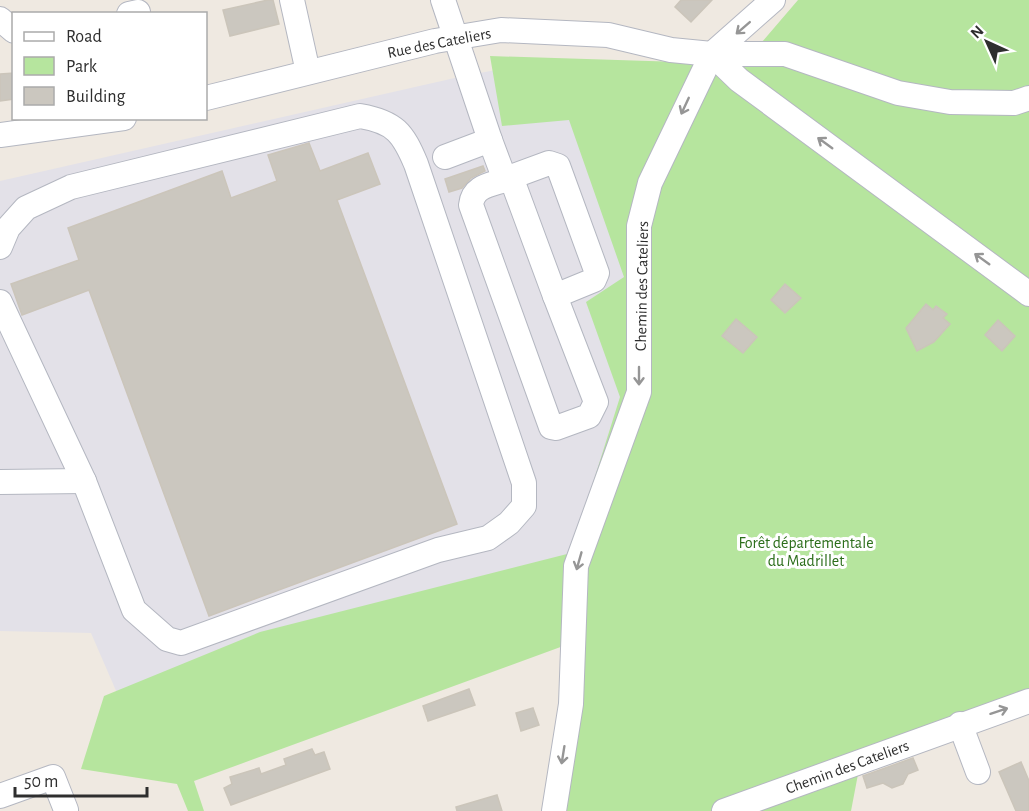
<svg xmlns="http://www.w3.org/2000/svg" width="1029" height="811" font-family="'Alegreya Sans',sans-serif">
	<rect width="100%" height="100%" fill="#efe9e1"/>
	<path fill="#e3e1e8" d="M508 68 574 114 630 274 622 396 572 555 120 700 91 633 0 631V181L468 75Z"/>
	<path fill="#b6e59e" d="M798 0H1029V709L859 769 851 811H544L563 703 566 645 194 781 204 811H188L177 784 81 769 104 696 260 632 571 553 620 397 586 302 624 277 569 120 502 126 490 56 743 64Z"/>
	<g fill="#cbc7bf" stroke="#cbc5ba" stroke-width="1.5">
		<path d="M268 0H273L279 24 230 36 223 10Z"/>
		<path d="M681 0H712L691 22 675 7Z"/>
		<path d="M14 73V99L0 101V74Z"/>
		<path d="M309 143 320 171 368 153 380 184 337 200 457 524 209 616 89 290 22 315 11 284 79 260 68 228 222 171 231 198 277 181 268 155Z"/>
		<path d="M483 166 485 171 471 178 462 188 449 192 445 179Z"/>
		<path d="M785 284 801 298 785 313 771 300Z"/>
		<path d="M926 304 933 310 936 306 947 314 943 318 950 324 934 342 917 351 906 328Z"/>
		<path d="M736 319 757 337 743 353 722 336Z"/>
		<path d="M998 320 1015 336 1002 351 985 335Z"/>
		<path d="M469 689 475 705 428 721 423 706Z"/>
		<path d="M533 708 539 725 521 731 516 713Z"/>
		<path d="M312 749 315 755 324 752 330 769 231 805 224 788 232 784 230 777 259 768 261 774 286 765 284 759Z"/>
		<path d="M913 758 918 770 908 774 903 784 892 788 883 783 867 788 863 776Z"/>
		<path d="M1021 762 1029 781V811H1016L999 772Z"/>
		<path d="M497 795 502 811H457L456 807Z"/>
	</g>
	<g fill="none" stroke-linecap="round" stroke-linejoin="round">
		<defs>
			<g id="minor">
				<path d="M292 0 308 72"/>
				<path d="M443 0 490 140 445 157"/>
				<path d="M129 14 138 12"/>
				<path d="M0 19 14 31"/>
				<path d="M712 54 739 80 1029 294"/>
				<path d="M206 98 435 41 501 30 608 35 671 50 712 54H785L898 93 950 102 1014 103 1029 98"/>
				<path d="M0 135 124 118"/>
				<path d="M490 140 505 180 511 177 549 163 558 166 597 273 594 280 555 296 511 177"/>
				<path d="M505 180C490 185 473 186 471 205L551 427 556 428 589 416 596 402 555 296"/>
				<path d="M0 247 8 228 26 208 71 187 360 116C395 122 403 133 416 164L524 483V506L509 523 488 538 438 550 181 643 167 639 134 610 84 481 0 302"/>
				<path d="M0 482 84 481"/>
				<path d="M960 724 978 772"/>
				<path d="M0 796 53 777 66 810"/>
				<path d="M554 811 571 704 576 566 639 392V226L650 183 712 54 773 0"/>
				<path d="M724 811 1029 701"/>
			</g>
		</defs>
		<use href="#minor" stroke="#b4b7c1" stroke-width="26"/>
		<use href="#minor" stroke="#fff" stroke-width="24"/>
	</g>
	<defs><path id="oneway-shaft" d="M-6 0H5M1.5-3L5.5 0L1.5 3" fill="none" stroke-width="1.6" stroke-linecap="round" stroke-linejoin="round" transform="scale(1.5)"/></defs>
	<g stroke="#969696">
		<use href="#oneway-shaft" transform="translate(743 28) rotate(139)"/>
		<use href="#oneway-shaft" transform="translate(685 106) rotate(115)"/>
		<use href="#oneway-shaft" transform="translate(825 143) rotate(-144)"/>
		<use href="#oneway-shaft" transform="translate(982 259) rotate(-144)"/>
		<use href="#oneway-shaft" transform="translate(639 376) rotate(90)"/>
		<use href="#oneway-shaft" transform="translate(579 561) rotate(106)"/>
		<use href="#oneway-shaft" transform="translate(999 711) rotate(-18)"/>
		<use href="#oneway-shaft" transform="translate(563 755) rotate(99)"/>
	</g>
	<g text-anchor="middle" stroke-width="6" stroke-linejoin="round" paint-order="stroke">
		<g font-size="16" fill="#2e2e2e" stroke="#fff">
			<text transform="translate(439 42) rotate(-11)" y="6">Rue des Cateliers</text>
			<text transform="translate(641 286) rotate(-89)" y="6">Chemin des Cateliers</text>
			<text transform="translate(847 766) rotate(-20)" y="6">Chemin des Cateliers</text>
		</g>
		<g font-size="16" fill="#2c6e1b" stroke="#fff">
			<text x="806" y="548">Forêt départementale<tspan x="806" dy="18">du Madrillet</tspan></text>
		</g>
	</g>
	<rect x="12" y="12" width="195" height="108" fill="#ffffff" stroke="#ababab" stroke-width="1.5"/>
	<rect x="24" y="32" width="30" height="9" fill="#ffffff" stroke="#ababab" stroke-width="1.5"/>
	<text x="66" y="42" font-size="18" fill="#2e2e2e">Road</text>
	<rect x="24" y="57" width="30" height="18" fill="#b6e59e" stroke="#ababab" stroke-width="1.5"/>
	<text x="66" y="72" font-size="18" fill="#2e2e2e">Park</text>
	<rect x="24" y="87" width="30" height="18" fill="#cbc7bf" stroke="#ababab" stroke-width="1.5"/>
	<text x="66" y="102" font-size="18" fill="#2e2e2e">Building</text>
	<g transform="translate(987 42) rotate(315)" stroke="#ffffff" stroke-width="4.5" paint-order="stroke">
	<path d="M0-4.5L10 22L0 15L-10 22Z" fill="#2e2e2e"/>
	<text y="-9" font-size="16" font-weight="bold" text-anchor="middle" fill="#2e2e2e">N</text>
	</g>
	<path d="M15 787v9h132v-9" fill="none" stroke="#2e2e2e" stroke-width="3"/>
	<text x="24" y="787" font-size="18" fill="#2e2e2e" stroke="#ffffff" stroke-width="4.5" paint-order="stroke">50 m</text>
</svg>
